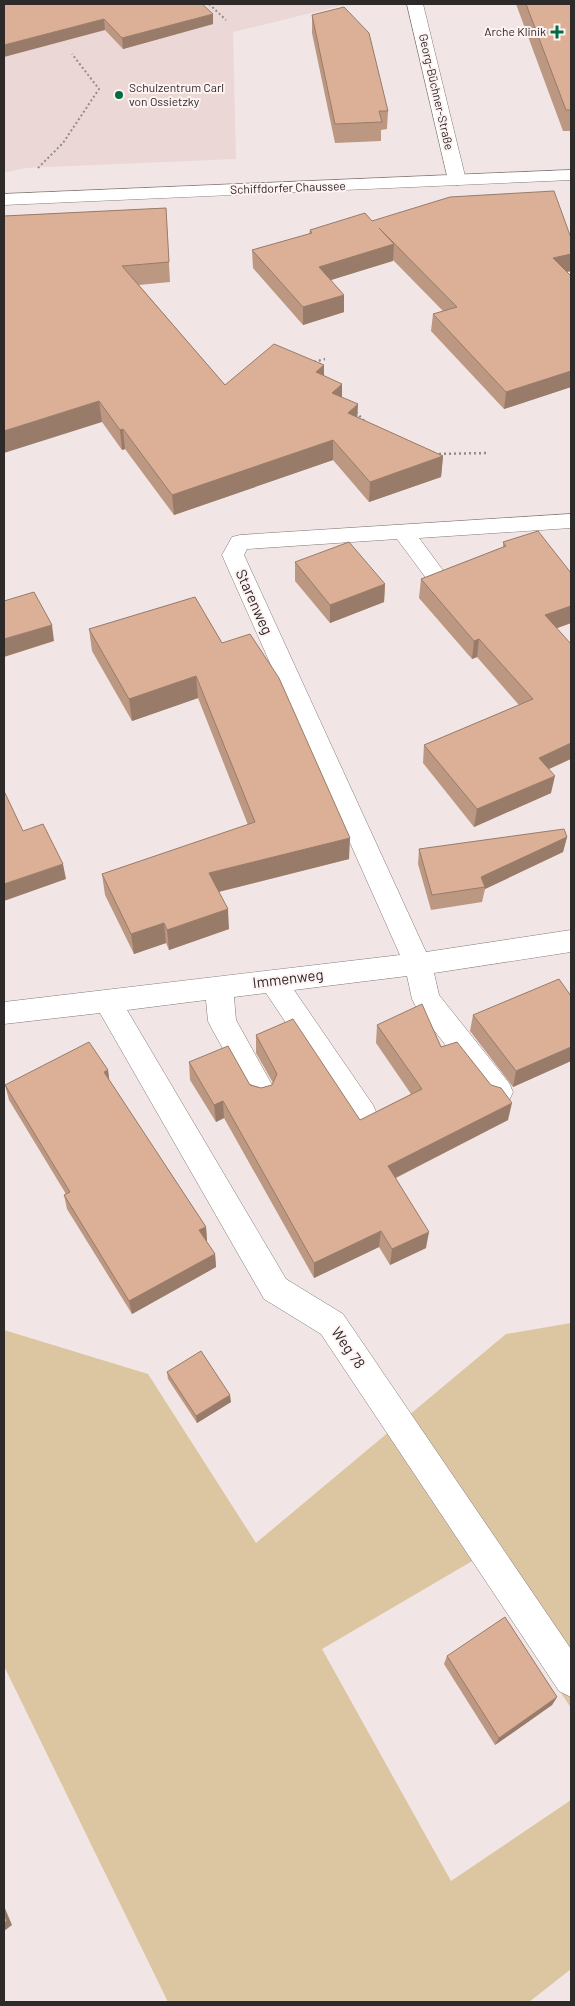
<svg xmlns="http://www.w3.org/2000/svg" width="575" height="2006" font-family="Barlow,sans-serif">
	<rect width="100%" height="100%" fill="#f1e6e5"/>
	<path fill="#ebd7d5" d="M4 4H348L233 32 236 159 25 168 4 173Z"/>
	<path fill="#dcc5a1" d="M571 1323V1708L474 1560 322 1649 451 1881 571 1800V1969L529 2002H168L4 1666V1330L148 1374 256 1543 506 1334Z"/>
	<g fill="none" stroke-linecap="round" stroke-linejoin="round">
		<defs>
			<g id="minor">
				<path d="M407 4H423L466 180 463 184 457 185 451 184 448 180Z"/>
				<path d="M571 514V528L419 538 445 573 442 578 434 581 426 578 397 539 247 549 244 555 426 952 571 930V952L434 973 439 995 509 1083 513 1092 509 1101 499 1104 489 1101 416 1007 412 999 407 976 294 990 373 1105 377 1114 373 1123 363 1126 353 1123 266 993 234 997 236 1020 276 1092 272 1101 262 1104 252 1101 212 1029 208 1021 206 1000 127 1010 286 1279 343 1314 571 1649V1697L559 1691 321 1334 264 1299 100 1013 4 1024V1002L400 955 222 555 232 537 240 535Z"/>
			</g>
			<path id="major" d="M571 170V180L4 205V194Z"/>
		</defs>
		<use href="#minor" stroke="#827978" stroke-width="1"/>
		<use href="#major" stroke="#827978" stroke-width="1"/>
		<g stroke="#938c8b" stroke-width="2" stroke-dasharray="2 2.5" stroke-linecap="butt">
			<path d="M209 4 226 20"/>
			<path d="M38 168 63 143 99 89 72 54"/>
		</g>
		<g stroke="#938c8b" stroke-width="2.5" stroke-dasharray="2 3" stroke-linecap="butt">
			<path d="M314 362 325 359"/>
			<path d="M356 412 365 422"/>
			<path d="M434 454 488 453"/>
		</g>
		<use href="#minor" fill="#fff" fill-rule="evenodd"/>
		<use href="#major" fill="#fff" fill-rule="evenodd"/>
	</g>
	<g fill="#bc9782">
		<path d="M4 4 213 24 123 49 105 30Z"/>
		<path d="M516 4H571V131H563Z"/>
		<path d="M312 15 388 111 387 129 381 130V141L335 143 312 33Z"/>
		<path d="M166 208 170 282 139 285 225 385 324 365V376L342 397 357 417 443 456 441 477 369 502 333 460 174 515 125 449 122 450 102 422 4 216Z"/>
		<path d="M372 221 571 238V271L567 272 571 276V387L504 409 431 331 433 314 443 311 393 260 331 280 344 312 303 325 253 268 252 250 309 234 310 230Z"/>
		<path d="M503 542 571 623 557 628 549 769 551 793 474 827 423 763 424 745 519 705 477 657 472 659 419 598 421 579 503 547Z"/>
		<path d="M295 562 385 584 384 602 330 623 295 581Z"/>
		<path d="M195 597 349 859 218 892 229 929 169 950 166 943 134 954 105 895 102 874 248 825 198 698 132 721 92 651 89 629Z"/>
		<path d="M567 837 563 852 485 889 482 902 431 910 418 864 419 849Z"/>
		<path d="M571 996V1061L513 1087 470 1031 473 1015Z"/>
		<path d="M377 1025 441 1047 508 1120 396 1178 426 1248 390 1265 379 1247 314 1278 224 1118 216 1122 190 1080 189 1062 261 1088 272 1085 273 1083 256 1053V1035L360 1120 411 1094 376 1043Z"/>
		<path d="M108 1070 109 1080 206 1227 207 1241H206L215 1254 216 1267 132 1314 67 1209 64 1195 66 1194 9 1100 5 1085Z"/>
		<path d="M167 1372 231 1402 197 1423 168 1379Z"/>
		<path d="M447 1656 557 1697 552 1705 495 1745 444 1664Z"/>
	</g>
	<g fill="#997b6a">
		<path d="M213 14V24L123 49 122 38Z"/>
		<path d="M104 19 105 30 4 57V45Z"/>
		<path d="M394 244 393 261 318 284 319 267Z"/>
		<path d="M571 254V271L551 275 553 258Z"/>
		<path d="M344 295V312L303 325V307Z"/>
		<path d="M324 365V385L316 372Z"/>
		<path d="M571 371V387L504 409 506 392Z"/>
		<path d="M342 384V404L332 393Z"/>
		<path d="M99 401 102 422 4 453V431Z"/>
		<path d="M358 404 357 424 348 413Z"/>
		<path d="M123 429 125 449 122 450 120 430Z"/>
		<path d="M333 440V460L174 515 172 495Z"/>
		<path d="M443 456 441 477 369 502 370 482Z"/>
		<path d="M385 584 384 602 330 623V605Z"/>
		<path d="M571 592V623L541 634 545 615Z"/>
		<path d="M52 625 54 641 4 657V639Z"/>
		<path d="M479 639 477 657 472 659 474 641Z"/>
		<path d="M196 676 198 698 132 721 129 699Z"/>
		<path d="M571 743V759L536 775 539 758Z"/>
		<path d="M555 776 551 793 474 827 477 809Z"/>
		<path d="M567 837 563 852 485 889 481 877Z"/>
		<path d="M350 838 349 859 210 894 209 873Z"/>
		<path d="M63 864 66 879 4 901V884Z"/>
		<path d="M228 909 229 929 169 950 167 930Z"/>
		<path d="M164 923 166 943 134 954 131 934Z"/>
		<path d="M571 1047V1061L513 1087 516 1071Z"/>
		<path d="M108 1070 110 1085 104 1072Z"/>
		<path d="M223 1101 224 1118 216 1122 214 1105Z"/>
		<path d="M512 1103 508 1120 387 1182 388 1166Z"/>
		<path d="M206 1227 207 1241 201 1244 199 1230Z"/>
		<path d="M381 1231 379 1247 314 1278V1263Z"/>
		<path d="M429 1232 426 1248 390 1265 392 1249Z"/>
		<path d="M215 1254 216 1267 132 1314 129 1301Z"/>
		<path d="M230 1395 231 1402 197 1423 196 1416Z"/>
		<path d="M557 1697 552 1705 495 1745 499 1738Z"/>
		<path d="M4 1906 12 1925 4 1931Z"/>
	</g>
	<g fill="#dbb097" stroke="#997b6a">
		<path d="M4 4H202L213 14 122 38 104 19 4 45Z"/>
		<path d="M526 4H571V110H566Z"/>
		<path d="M344 7 369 33 388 111H379L382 122 335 124 312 15Z"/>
		<path d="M554 191 571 238V254L553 258 571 276V371L506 392 433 314 457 307 379 228 394 244 319 267 344 295 303 307 252 250 312 233 310 230 365 213 372 221 450 197Z"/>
		<path d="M166 208 169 262 122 266 225 385 274 344 324 365 316 372 342 384 332 393 358 404 348 413 443 456 370 482 333 440 172 495 123 429 120 430 99 401 4 431V216Z"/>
		<path d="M538 531 571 573V606L545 615 571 644V743L539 758 555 776 477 809 424 745 533 699 479 639 474 641 421 579 506 546 503 542Z"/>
		<path d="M349 542 385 584 330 605 295 562Z"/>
		<path d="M34 592 52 625 4 639V601Z"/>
		<path d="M195 597 222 643 250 634 279 678 350 838 209 873 228 909 167 930 164 923 131 934 102 874 255 822 196 676 129 699 89 629Z"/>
		<path d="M4 791 23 831 43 824 63 864 4 884Z"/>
		<path d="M564 829 567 837 481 877 485 887 432 895 419 849Z"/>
		<path d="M559 979 571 996V1047L516 1071 473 1015Z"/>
		<path d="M422 1004 441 1047 457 1042 491 1085 501 1088 512 1103 388 1166 429 1232 392 1249 381 1231 314 1263 223 1101 214 1105 189 1062 228 1046 250 1085 261 1088 272 1085 277 1074 256 1035 293 1019 360 1120 422 1089 377 1025Z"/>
		<path d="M89 1042 108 1070 104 1072 206 1227 199 1230 215 1254 129 1301 64 1195 70 1192 5 1085Z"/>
		<path d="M201 1351 230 1395 196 1416 167 1372Z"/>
		<path d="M505 1617 557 1697 499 1738 447 1656Z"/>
		<path d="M4 1915 7 1921 4 1923Z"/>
	</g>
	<g fill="#006d45" stroke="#fef3f2" stroke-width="2">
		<path d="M554.5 24.5h5v5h5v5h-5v5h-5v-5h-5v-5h5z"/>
		<circle cx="119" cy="95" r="5"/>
	</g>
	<g text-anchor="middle" stroke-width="4" stroke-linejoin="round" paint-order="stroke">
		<g font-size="12" fill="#2e2a29" stroke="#fef3f2" text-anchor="end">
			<text x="546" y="36">Arche Klinik</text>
			<text x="129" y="92" text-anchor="start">Schulzentrum Carl<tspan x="129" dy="14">von Ossietzky</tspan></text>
		</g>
		<g font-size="12" fill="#2e2a29" stroke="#fef3f2">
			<text transform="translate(436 92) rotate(77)" y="4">Georg-Büchner-Straße</text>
			<text transform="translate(288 188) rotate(-2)" y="4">Schiffdorfer Chaussee</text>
		</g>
		<g font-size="15" fill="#2e2a29" stroke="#fef3f2">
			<text transform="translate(254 602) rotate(66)" y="5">Starenweg</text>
			<text transform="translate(288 979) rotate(-7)" y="5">Immenweg</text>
			<text transform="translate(348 1348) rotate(55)" y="5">Weg 78</text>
		</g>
	</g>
	<rect width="575" height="2006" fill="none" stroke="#2e2a29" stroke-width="10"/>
</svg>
